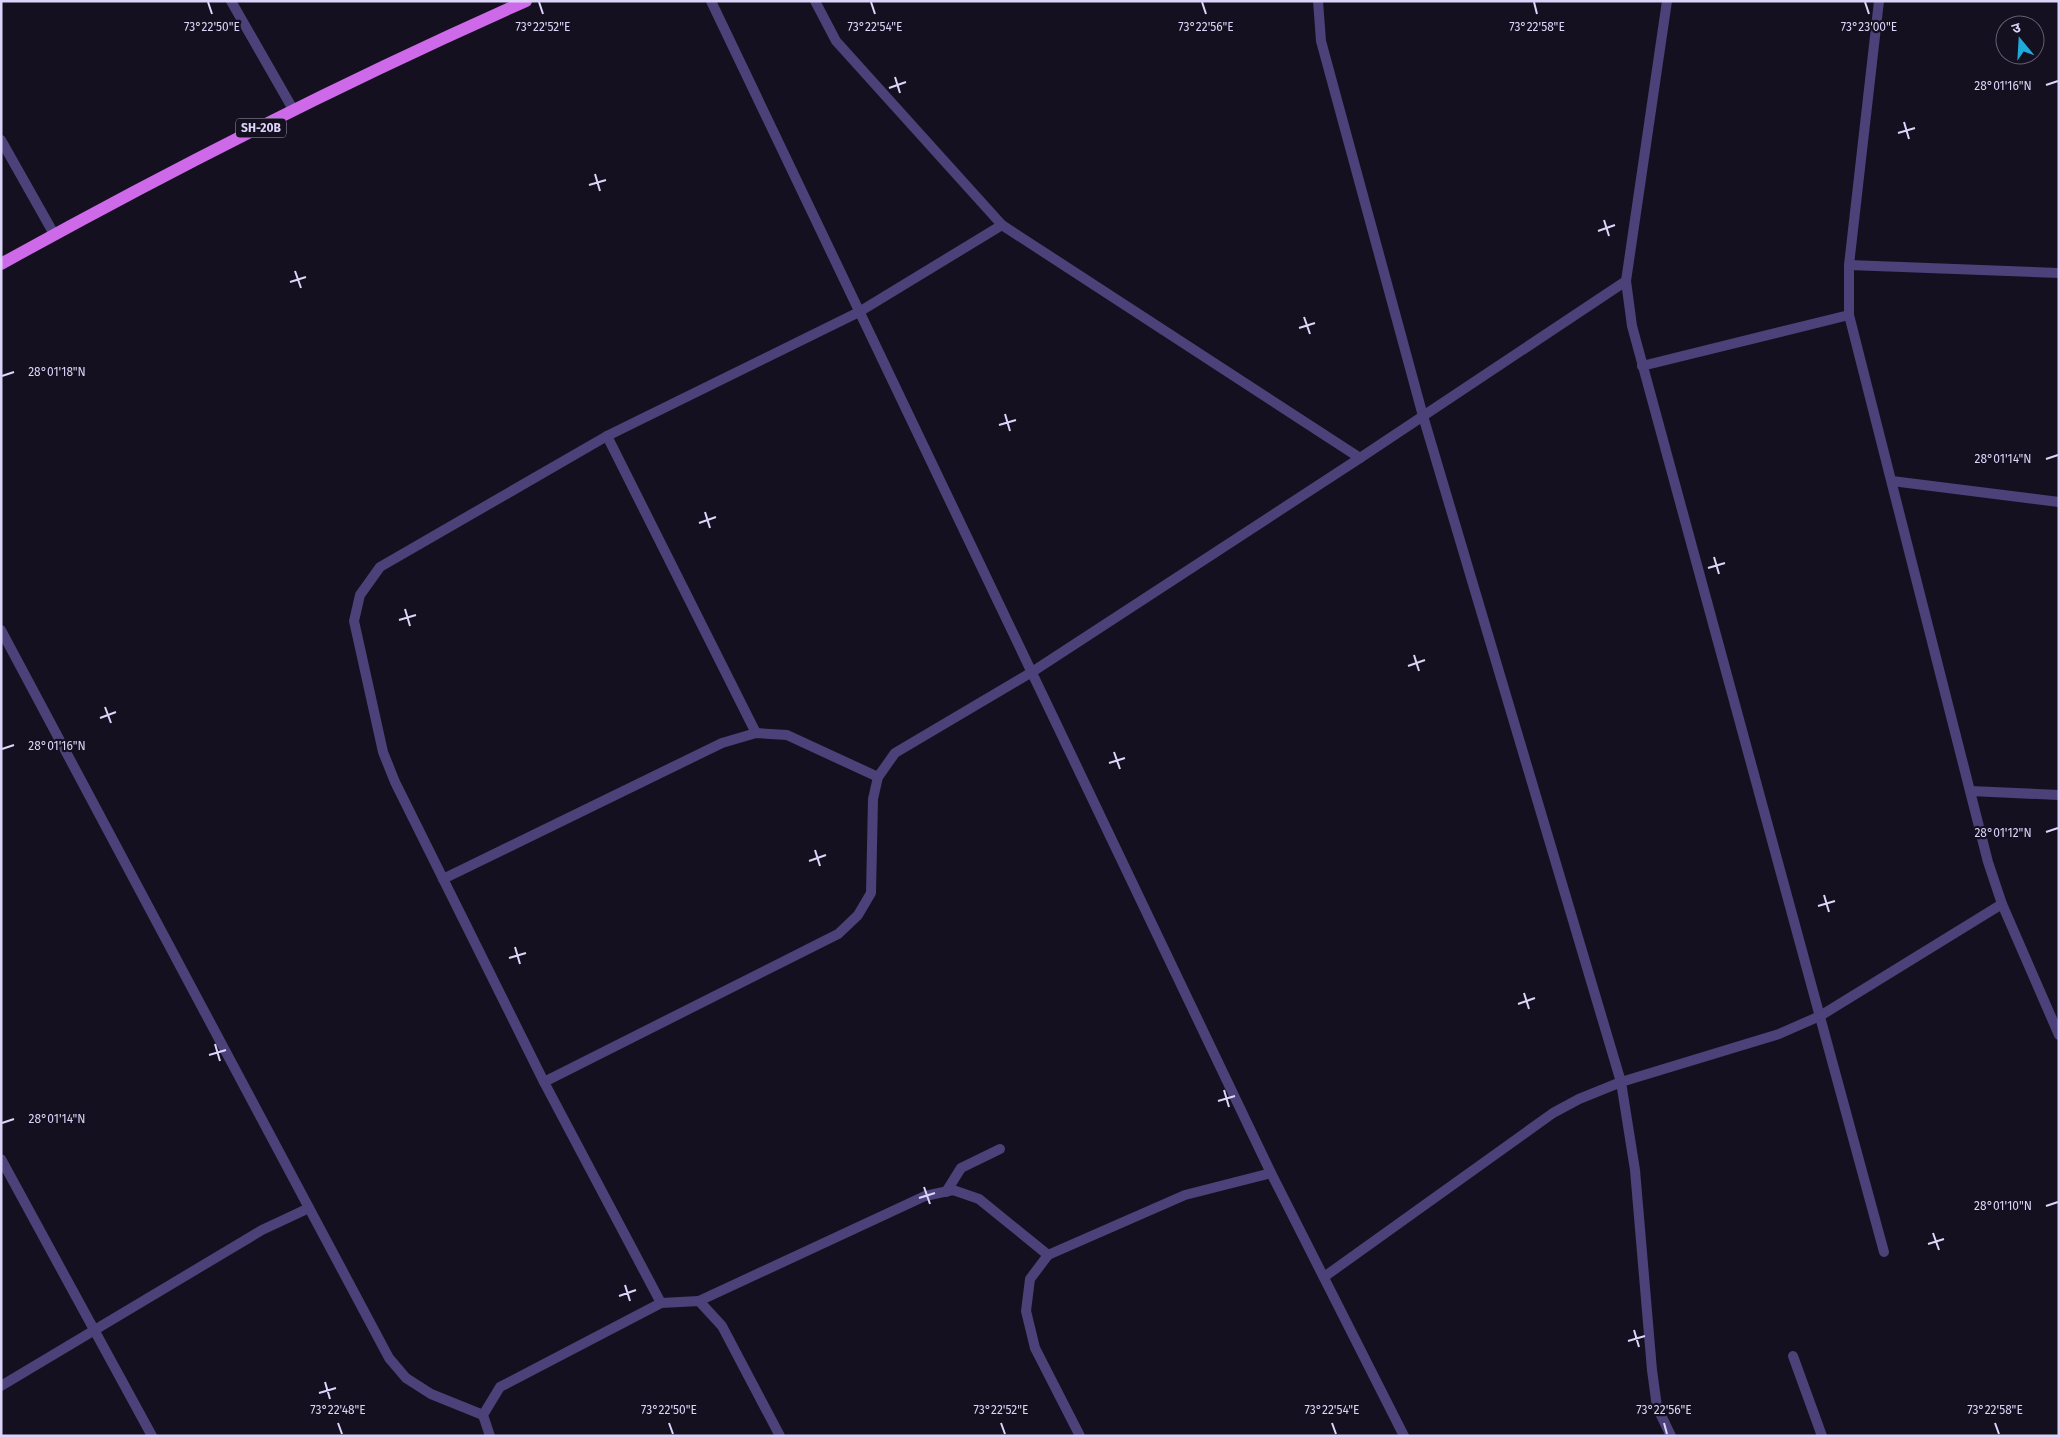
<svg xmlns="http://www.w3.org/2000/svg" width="2060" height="1437" font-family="'Fira Sans','Noto Sans Devanagari',sans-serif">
	<rect width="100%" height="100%" fill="#15101f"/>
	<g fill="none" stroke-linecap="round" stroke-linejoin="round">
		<g stroke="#4c4178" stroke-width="10">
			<path d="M231 1 294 111"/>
			<path d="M711 1 1271 1173 1404 1436"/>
			<path d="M815 1 836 41 1002 225 1360 458"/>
			<path d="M1318 1 1321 41 1423 416 1621 1082 1635 1170 1652 1370 1657 1407 1671 1436"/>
			<path d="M1667 1 1626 281 1632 326 1884 1252"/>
			<path d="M1879 1 1849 265V315L1988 862 2002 904 2059 1035"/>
			<path d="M1 140 54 234"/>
			<path d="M1849 265 2059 273"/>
			<path d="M1642 366 1849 315"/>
			<path d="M607 436 756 733"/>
			<path d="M1892 481 2059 502"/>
			<path d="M1 630 389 1358 406 1378 431 1394 483 1415"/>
			<path d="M1970 791 2059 795"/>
			<path d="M443 879 722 743 756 733 787 735 878 777"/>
			<path d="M544 1082 838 934 858 915 871 893 873 799 878 777 895 753 1032 672 1360 458 1626 281"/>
			<path d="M1 1159 152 1436"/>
			<path d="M946 1192 961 1168 1000 1149"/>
			<path d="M1324 1277 1553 1113 1579 1099 1621 1082 1779 1034 1820 1016 2002 904"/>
			<path d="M699 1301 925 1196 953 1190 979 1199 1048 1255"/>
			<path d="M661 1303 544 1082 395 782 383 752 354 621 360 595 380 567 607 436 859 312 1002 225"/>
			<path d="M1793 1356 1822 1436"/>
			<path d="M1 1386 262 1230 309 1208"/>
			<path d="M490 1436 483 1415 500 1387 661 1303 699 1301 722 1326 780 1436"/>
			<path d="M1080 1436 1035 1348 1026 1311 1030 1279 1048 1255 1185 1195 1271 1173"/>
		</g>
		<path stroke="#ce6aea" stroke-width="12" d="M1 264C172 169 348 80 526 1"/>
	</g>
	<path fill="none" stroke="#ded4f9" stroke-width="2" d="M208 2 212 14M539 2 543 14M871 2 875 14M1202 2 1206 14M1534 2 1537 14M1865 2 1869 14M895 77 900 93M2046 85 2058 81M889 88 906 82M1904 122 1909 139M1898 133 1915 128M595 174 600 191M589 185 606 180M1604 220 1609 236M1598 231 1615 225M295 271 301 288M290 282 306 277M1304 317 1310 334M1299 328 1315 323M2 376 14 372M1005 414 1010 431M999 425 1016 420M2046 459 2058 455M705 512 710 528M699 523 716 517M1714 557 1719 574M1708 568 1725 563M405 609 410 626M399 620 416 615M1414 655 1419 671M1408 666 1425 660M105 707 111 723M100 718 116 712M2 749 14 745M1114 752 1120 769M1109 763 1125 758M2046 832 2058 828M815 850 820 866M809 861 826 855M1824 895 1829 912M1818 906 1835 901M515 947 520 964M509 958 526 953M1524 993 1529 1009M1518 1004 1535 998M215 1044 220 1061M209 1055 226 1050M1224 1090 1229 1107M1218 1101 1235 1096M2 1123 14 1119M924 1187 930 1204M919 1198 935 1193M2046 1206 2058 1202M1933 1233 1939 1250M1928 1244 1944 1239M625 1285 630 1301M619 1296 636 1290M1634 1330 1639 1347M1628 1341 1645 1336M325 1382 330 1399M319 1393 336 1388M338 1423 342 1434M669 1423 673 1434M1001 1423 1005 1434M1332 1423 1336 1434M1664 1423 1667 1434M1995 1423 1999 1434"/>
	<g text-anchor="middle" stroke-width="4.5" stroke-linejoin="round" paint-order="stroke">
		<rect fill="#15101f" stroke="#a299b8" stroke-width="1" x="236" y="118.5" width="50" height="19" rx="4"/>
		<g font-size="12" font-weight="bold" fill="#ded4f9">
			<text x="261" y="132">SH-20B</text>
		</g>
	</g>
	<g font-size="12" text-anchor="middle" fill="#ded4f9" stroke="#15101f" stroke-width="4.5" stroke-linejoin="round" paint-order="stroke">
		<text x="212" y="31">73°22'50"E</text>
		<text x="543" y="31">73°22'52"E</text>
		<text x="875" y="31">73°22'54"E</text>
		<text x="1206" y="31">73°22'56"E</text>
		<text x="1537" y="31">73°22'58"E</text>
		<text x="1869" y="31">73°23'00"E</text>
		<text x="2003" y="90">28°01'16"N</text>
		<text x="57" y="376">28°01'18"N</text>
		<text x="2003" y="463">28°01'14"N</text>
		<text x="57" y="750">28°01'16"N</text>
		<text x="2003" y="837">28°01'12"N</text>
		<text x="57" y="1123">28°01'14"N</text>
		<text x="2003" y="1210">28°01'10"N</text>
		<text x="338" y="1414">73°22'48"E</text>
		<text x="669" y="1414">73°22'50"E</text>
		<text x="1001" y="1414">73°22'52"E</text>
		<text x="1332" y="1414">73°22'54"E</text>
		<text x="1664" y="1414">73°22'56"E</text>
		<text x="1995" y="1414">73°22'58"E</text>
	</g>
	<rect width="2060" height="1437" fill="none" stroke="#ded4f9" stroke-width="5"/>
	<g transform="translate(2020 40) rotate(342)"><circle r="24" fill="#15101f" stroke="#655e76"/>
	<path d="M0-4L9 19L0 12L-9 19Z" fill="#1faada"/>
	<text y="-8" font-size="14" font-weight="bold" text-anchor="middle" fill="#ded4f9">उ</text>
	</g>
</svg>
